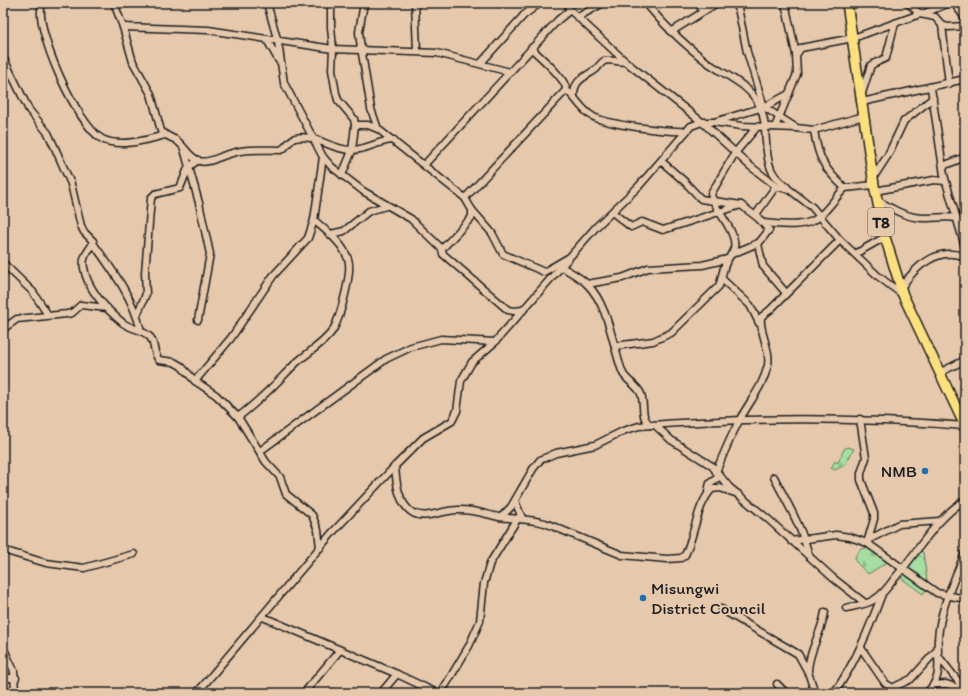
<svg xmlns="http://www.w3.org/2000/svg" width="968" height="696" font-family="Itim,sans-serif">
	<defs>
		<pattern id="forest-firs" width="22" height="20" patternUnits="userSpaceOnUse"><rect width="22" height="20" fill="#a5dda2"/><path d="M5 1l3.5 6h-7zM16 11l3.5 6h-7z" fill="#8dbd8b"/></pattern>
	</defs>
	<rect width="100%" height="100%" fill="#e6c9ad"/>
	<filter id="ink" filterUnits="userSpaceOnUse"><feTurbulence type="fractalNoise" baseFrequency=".025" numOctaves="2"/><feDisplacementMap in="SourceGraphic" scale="8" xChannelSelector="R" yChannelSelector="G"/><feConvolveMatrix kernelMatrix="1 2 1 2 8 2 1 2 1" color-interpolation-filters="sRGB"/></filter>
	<g filter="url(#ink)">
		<g fill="url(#forest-firs)" stroke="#607c5f">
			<path d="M848 447 854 449 845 465 835 470 831 468 835 461 838 463 844 449Z"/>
			<path d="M871 547 889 561 868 574 856 562 855 557 861 549Z"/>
			<path d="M921 551 923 552 928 587 923 594 901 578Z"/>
		</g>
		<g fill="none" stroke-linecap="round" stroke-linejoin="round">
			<defs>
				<g id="minor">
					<path d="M42 3C33 29 78 126 102 139 120 148 146 140 165 135"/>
					<path d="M114 3 123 27 133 62 151 94 161 131C166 136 170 137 176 140 185 146 188 157 199 161 209 164 220 156 229 154 246 148 264 150 281 150 287 147 289 140 295 138 314 133 333 151 352 150 367 150 379 140 394 140"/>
					<path d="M267 3 278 42 284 83 323 157 332 167 363 191 411 219 442 249"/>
					<path d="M331 3V27L333 49 332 70 336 93 338 100 354 119 355 125 352 151 342 175"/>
					<path d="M364 3 359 32 360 41 371 109 378 129 465 198 472 210V217L442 249 443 254 508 310 514 311 523 310"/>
					<path d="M415 3 417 51"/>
					<path d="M567 3 570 10 626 62 702 122 750 166 776 186 790 190 812 207 840 240 878 276 903 295"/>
					<path d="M646 3C664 26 684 44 707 62 723 74 746 83 757 101 770 122 762 148 771 169 774 177 781 182 787 187"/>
					<path d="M699 3 702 11"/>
					<path d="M737 3 747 52 764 107 795 127"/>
					<path d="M785 3 796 54"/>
					<path d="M908 3 920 14"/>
					<path d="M954 3 965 18"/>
					<path d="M925 13 949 3"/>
					<path d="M578 17 603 3"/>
					<path d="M942 25 949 84"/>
					<path d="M123 27 208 30 333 49 437 53 510 72"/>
					<path d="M671 32 717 3"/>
					<path d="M267 40 279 61"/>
					<path d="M3 57 29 110 48 133 55 148 71 184 81 226 84 232 93 241C93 249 81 253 84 268 87 289 107 310 123 323 131 329 142 329 150 337 155 343 153 353 159 360L174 362 181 366 195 381 216 395 238 417 266 462 280 477 286 494 312 515 318 530 320 548"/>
					<path d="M480 64 524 15 540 3"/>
					<path d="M931 88 944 175 965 247"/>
					<path d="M566 90C576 97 581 110 592 116 607 125 668 132 686 131"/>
					<path d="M862 93 871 65 886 58 895 23"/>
					<path d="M574 96C574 80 583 78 595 70 598 68 600 63 604 61 609 59 620 62 626 62"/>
					<path d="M862 102 965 79"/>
					<path d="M714 122 764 107 789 94"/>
					<path d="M355 125H368L378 129"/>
					<path d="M775 127 797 74 796 55 801 48 853 38 920 14 935 17 942 25 948 27 965 26"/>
					<path d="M814 130C818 158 824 169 845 188"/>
					<path d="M184 149 199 203 210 254 198 320"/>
					<path d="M661 161 685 182 701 199 741 205 758 218"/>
					<path d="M424 165 558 20 570 10"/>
					<path d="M943 166 965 157"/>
					<path d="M873 178 888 155 904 121 933 98"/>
					<path d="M776 186 757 213 758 218 769 230 758 244 763 266 786 293"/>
					<path d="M875 191 934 180 945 181"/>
					<path d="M465 198 566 90C567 79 540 57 531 48"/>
					<path d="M877 200C894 210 908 219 928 218 938 218 946 216 956 218"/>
					<path d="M472 210 492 233 503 254 544 272 568 258"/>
					<path d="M612 212 631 227 642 222 663 230 741 205"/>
					<path d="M763 223C780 224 806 229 820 216 829 208 836 197 845 188L874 185"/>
					<path d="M331 234 344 231 369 211 386 206"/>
					<path d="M93 243C113 271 133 297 141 331"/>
					<path d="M732 254 758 243"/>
					<path d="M855 254 885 237"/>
					<path d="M3 263 33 292 48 315"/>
					<path d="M562 267C570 272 580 277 587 284 609 306 612 344 622 371 625 381 637 384 641 394 645 405 640 417 650 425"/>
					<path d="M722 279 750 305 759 323"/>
					<path d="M587 284 622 278 648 268 702 265 728 259"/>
					<path d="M901 288C915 266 939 246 965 257"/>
					<path d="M137 315 146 294 145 273 151 198 155 194 180 188 188 168 198 160"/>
					<path d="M3 329 17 319 67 314 72 313 81 305 107 308"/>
					<path d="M615 346 653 341 671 333 719 286C722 279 722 272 725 265 727 259 732 255 734 248 738 232 714 210 711 194L735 153 757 127"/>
					<path d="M939 373 965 360"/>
					<path d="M195 381 231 338 273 276 308 238 314 220 323 157"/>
					<path d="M238 417C261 400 275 384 294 365 306 353 324 344 333 330 340 318 353 271 348 259 343 243 326 231 314 220"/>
					<path d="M860 419 866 458 861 473V480L874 513V519L867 543"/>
					<path d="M655 425 671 440 712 466 729 487 768 519 833 578 865 603"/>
					<path d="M260 451 386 359 411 347 441 339 495 342"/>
					<path d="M395 466C396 481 398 504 413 513 426 520 443 510 457 510 475 509 483 514 499 517 515 519 530 519 545 523L622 555 667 559 681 558 685 555C695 535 696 506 712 489L720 488 738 494"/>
					<path d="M716 472C723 455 730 438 739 421 749 402 763 387 768 365 771 349 759 333 761 317L770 310 840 240"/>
					<path d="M774 477C787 503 802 527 809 556"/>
					<path d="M708 491 710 483 719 477"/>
					<path d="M515 501 522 518"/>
					<path d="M501 517 511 507 533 469 540 460 556 453 595 445 623 431 639 426C747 417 856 417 965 426"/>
					<path d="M868 540 899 524 940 521"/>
					<path d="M791 541 836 535 850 537 867 543 937 593 965 599"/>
					<path d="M3 550 46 563 84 568 134 554"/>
					<path d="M846 608C855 606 867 605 875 599 882 595 889 586 894 579 918 552 934 520 965 500"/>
					<path d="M721 609 798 654 808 672 815 693"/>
					<path d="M263 617 397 674 437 693"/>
					<path d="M3 647 14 671 15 693"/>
					<path d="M861 648 885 683 892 688 911 679 938 649"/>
					<path d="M939 657 965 690"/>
					<path d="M808 670C809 650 822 632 825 612"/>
					<path d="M3 678H16"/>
					<path d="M777 684 786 693"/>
					<path d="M934 685 946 684 965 690"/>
					<path d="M197 693 332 533 395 466 423 438 452 421 457 411 461 381 472 362 495 342 596 227 639 186 691 126 702 122H713L742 126 796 128 814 130 864 116"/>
					<path d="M304 693 340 650"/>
					<path d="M381 693 397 674"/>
					<path d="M441 693 469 646 480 621 484 583 490 563 518 518"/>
					<path d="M834 693C856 662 869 629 882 594"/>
					<path d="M926 693C945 677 936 659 938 639 940 608 954 581 965 553"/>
				</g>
				<path id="highway" d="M847 3 874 185 885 237 903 295 965 426"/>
			</defs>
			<use href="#minor" stroke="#1c1c1c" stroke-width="9"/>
			<use href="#highway" stroke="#1c1c1c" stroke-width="12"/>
			<use href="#minor" stroke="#e6c9ad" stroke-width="6"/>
			<use href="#highway" stroke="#fce080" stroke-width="9"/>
		</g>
	</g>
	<g fill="#1f6fb2" stroke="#e6c9ad" stroke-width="1.5">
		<circle cx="925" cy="471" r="4"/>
		<circle cx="643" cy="598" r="4"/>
	</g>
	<g text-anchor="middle" stroke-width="3.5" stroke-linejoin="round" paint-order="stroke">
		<rect fill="#e6c9ad" stroke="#595048" stroke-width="1" x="868" y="208" width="26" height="28" rx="3"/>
		<g font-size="16" font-weight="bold" fill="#1c1c1c">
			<text x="881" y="228">T8</text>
		</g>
		<g font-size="17" fill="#1c1c1c" stroke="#e6c9ad" text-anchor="end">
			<text x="917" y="477">NMB</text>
			<text x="651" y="594" text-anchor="start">Misungwi<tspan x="651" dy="20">District Council</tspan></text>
		</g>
	</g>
	<rect width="968" height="696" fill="none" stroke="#e6c9ad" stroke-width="16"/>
	<rect x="8" y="8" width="952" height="680" fill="none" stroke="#1c1c1c" stroke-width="1.5" filter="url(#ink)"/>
</svg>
